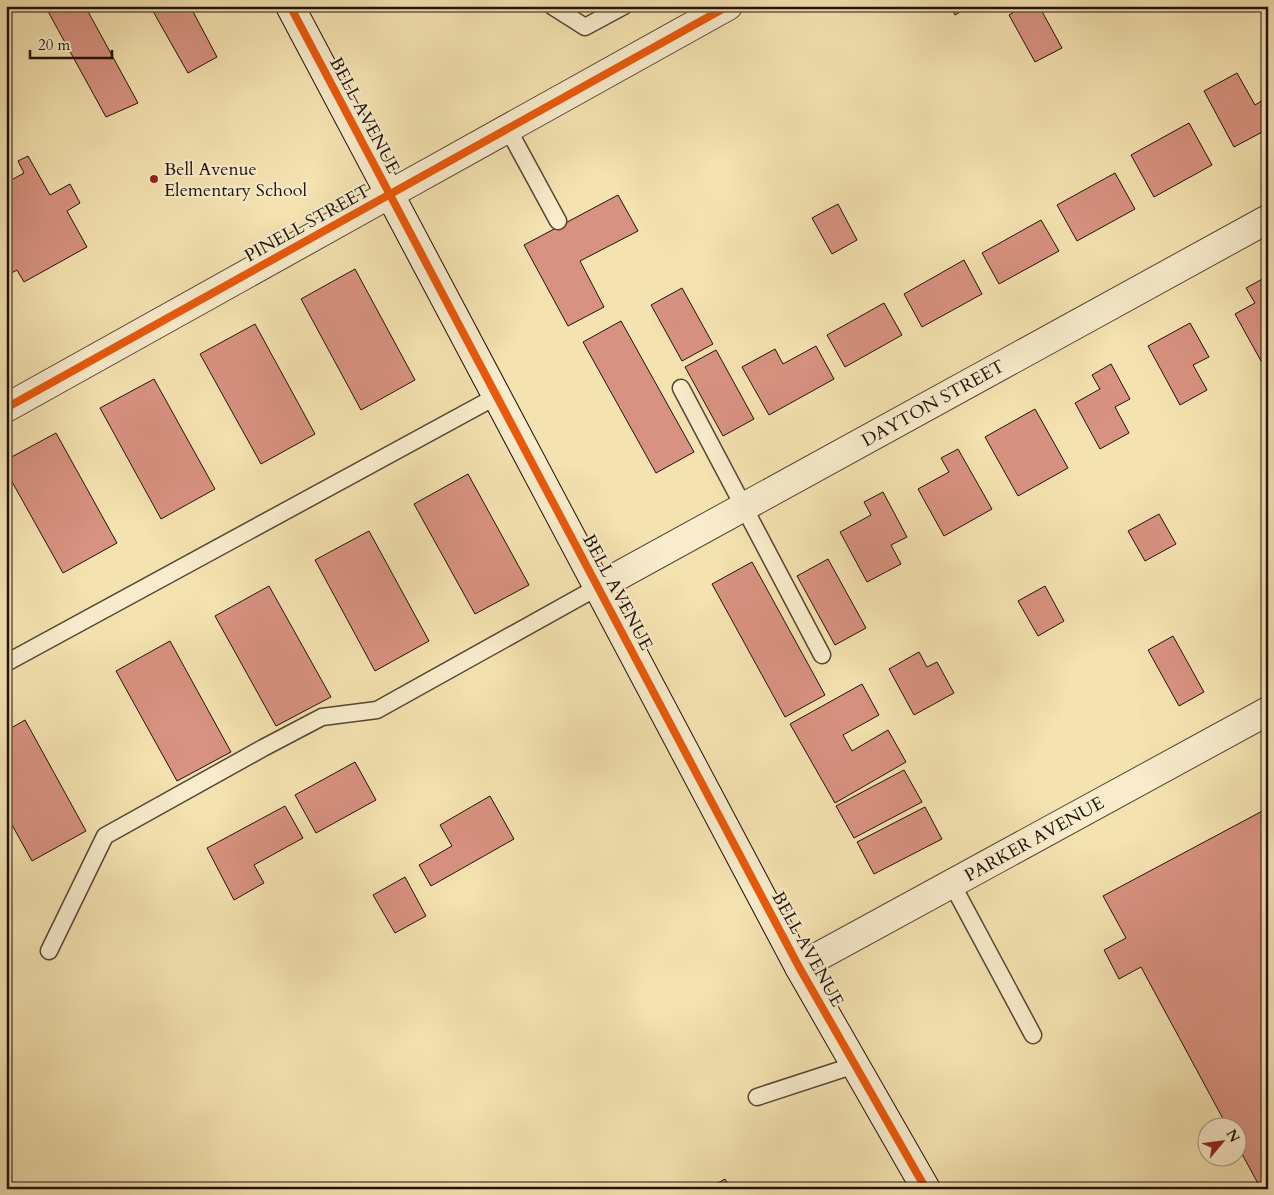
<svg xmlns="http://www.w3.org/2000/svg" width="1274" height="1195" font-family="Cardo,serif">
	<rect width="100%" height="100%" fill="#f4e2b0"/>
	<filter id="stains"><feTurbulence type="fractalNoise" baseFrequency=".004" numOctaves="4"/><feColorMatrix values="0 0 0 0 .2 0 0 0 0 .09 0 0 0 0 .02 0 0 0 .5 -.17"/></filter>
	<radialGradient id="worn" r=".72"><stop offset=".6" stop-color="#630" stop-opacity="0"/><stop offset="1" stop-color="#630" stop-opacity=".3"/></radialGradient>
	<g fill="#d89281" stroke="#201209">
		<path d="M45 6H85L138 103 106 117Z"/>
		<path d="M150 6H190L217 57 188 73Z"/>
		<path d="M950 6H970L955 15Z"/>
		<path d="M1024 6H1039L1062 48 1035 62 1009 15Z"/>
		<path d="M1237 73 1255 105 1268 97V129L1234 147 1204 91Z"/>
		<path d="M1189 123 1212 165 1154 197 1131 155Z"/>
		<path d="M28 156 50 195 70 184 80 203 67 211 87 247 24 282 17 270 6 276V202L8 201 6 197V183L24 173 18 161Z"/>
		<path d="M1115 173 1135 209 1077 241 1057 205Z"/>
		<path d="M618 195 638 231 580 261 604 307 568 326 524 245Z"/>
		<path d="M838 204 857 240 832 254 812 218Z"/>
		<path d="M1041 220 1059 251 999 284 982 253Z"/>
		<path d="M964 260 982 294 922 327 904 294Z"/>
		<path d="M355 269 415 380 361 410 301 299Z"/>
		<path d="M1266 277 1268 281V357L1261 361 1235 314 1255 303 1246 288Z"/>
		<path d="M682 288 713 344 682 361 651 305Z"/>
		<path d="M884 303 902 335 845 367 827 335Z"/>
		<path d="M621 321 694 452 656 473 583 342Z"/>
		<path d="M1190 323 1209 357 1193 365 1207 390 1180 405 1148 346Z"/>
		<path d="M255 324 315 434 261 464 200 354Z"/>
		<path d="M816 346 834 379 769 415 742 367 775 349 783 364Z"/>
		<path d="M716 350 754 419 723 436 685 367Z"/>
		<path d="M1111 364 1130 399 1115 407 1129 433 1100 449 1075 403 1100 389 1092 375Z"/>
		<path d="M154 379 215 489 161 519 100 408Z"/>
		<path d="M1035 409 1068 468 1018 496 985 437Z"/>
		<path d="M56 433 117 543 63 573 6 471V460Z"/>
		<path d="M958 449 992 509 944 536 918 489 949 472 941 458Z"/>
		<path d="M468 474 529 585 475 614 414 504Z"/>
		<path d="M883 492 907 537 891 545 901 564 867 582 840 532 871 515 864 502Z"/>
		<path d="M1159 514 1176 544 1145 561 1128 531Z"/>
		<path d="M369 531 429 641 375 671 315 560Z"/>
		<path d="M828 559 866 628 835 645 797 576Z"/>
		<path d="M752 562 825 695 785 717 712 584Z"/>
		<path d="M269 586 331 697 276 726 215 616Z"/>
		<path d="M1045 586 1064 621 1038 636 1018 601Z"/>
		<path d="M1173 636 1204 692 1179 706 1148 650Z"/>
		<path d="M170 641 231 752 177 781 116 671Z"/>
		<path d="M919 652 927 667 937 662 954 693 914 715 889 669Z"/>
		<path d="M862 684 879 715 843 735 852 751 888 730 906 762 835 803 790 724Z"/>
		<path d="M25 720 86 831 32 861 6 814V731Z"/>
		<path d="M355 762 376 800 316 833 295 795Z"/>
		<path d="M904 770 922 802 854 838 836 806Z"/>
		<path d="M490 796 514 839 431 886 419 865 452 846 440 825Z"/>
		<path d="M285 806 303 838 254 865 264 883 234 900 207 848Z"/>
		<path d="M925 807 942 839 874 874 857 842Z"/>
		<path d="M1268 808V1189H1261L1236 1143V1128H1228L1141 967 1119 979 1104 950 1126 938 1103 896Z"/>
		<path d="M405 877 426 916 395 933 373 895Z"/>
		<path d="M725 1179 731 1189H707Z"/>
	</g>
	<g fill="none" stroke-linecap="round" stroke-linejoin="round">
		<defs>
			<g id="service">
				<path d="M552 6 585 27 624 6"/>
				<path d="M508 129 558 221"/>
				<path d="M681 388 822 655"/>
				<path d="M6 663 497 396"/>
				<path d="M952 884 1033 1035"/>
				<path d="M49 951 105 836 263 748 322 717 377 710 598 587"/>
				<path d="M757 1097 855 1065"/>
			</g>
			<g id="minor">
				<path d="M390 194 728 6"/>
				<path d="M598 587 1268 219"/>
				<path d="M799 967 1268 711"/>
			</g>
			<path id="tertiary" d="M6 408 390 194"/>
			<path id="secondary" d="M290 6 799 967 926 1189"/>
		</defs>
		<use href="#service" stroke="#554633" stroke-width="19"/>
		<use href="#minor" stroke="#554633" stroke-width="30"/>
		<use href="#tertiary" stroke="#554633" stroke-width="30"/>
		<use href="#secondary" stroke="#201209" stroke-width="30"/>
		<use href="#service" stroke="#f8eccc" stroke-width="16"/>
		<use href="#minor" stroke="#f8eccc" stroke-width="28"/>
		<use href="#tertiary" stroke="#f8eccc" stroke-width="28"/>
		<use href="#secondary" stroke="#f8eccc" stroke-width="28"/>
		<defs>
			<g id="cycleway">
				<path d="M290 6 799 967 926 1189"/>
				<path d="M6 408 728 6"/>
			</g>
		</defs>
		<use href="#cycleway" stroke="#f8eccc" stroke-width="11"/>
		<use href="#cycleway" stroke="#e8590c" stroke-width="8"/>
	</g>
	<circle fill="#8f2418" stroke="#f8eccc" stroke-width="2" cx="154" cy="179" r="5"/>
	<g text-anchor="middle" stroke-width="4" stroke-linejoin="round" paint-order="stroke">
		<g font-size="18" fill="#201209" stroke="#f8eccc">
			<text transform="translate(365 115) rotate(62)" y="6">BELL AVENUE</text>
			<text transform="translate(307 223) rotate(-29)" y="6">PINELL STREET</text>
			<text transform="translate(933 403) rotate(-29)" y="6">DAYTON STREET</text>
			<text transform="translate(618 592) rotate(62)" y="6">BELL AVENUE</text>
			<text transform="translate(1034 839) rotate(-29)" y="6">PARKER AVENUE</text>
			<text transform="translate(808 949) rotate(61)" y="6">BELL AVENUE</text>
		</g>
		<g font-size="18" fill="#201209" stroke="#f8eccc" text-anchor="start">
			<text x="164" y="175">Bell Avenue<tspan x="164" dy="21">Elementary School</tspan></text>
		</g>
	</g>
	<rect width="1274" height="1195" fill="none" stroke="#f4e2b0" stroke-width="25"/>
	<rect x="8" y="8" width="1259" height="1180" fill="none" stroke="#201209" stroke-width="2.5"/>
	<rect x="12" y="12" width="1249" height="1170" fill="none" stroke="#201209"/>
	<g transform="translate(1222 1142) rotate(61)"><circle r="24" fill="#f8eccc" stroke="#a2957e"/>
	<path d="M0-4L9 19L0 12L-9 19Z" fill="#8f2418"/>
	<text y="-8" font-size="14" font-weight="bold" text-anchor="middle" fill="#201209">N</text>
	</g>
	<path d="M30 50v8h82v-8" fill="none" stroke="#201209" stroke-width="2.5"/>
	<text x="38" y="50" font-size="15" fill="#201209" stroke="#f8eccc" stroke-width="4" paint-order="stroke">20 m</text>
	<rect width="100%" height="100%" filter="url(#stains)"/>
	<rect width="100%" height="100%" fill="url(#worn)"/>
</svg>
